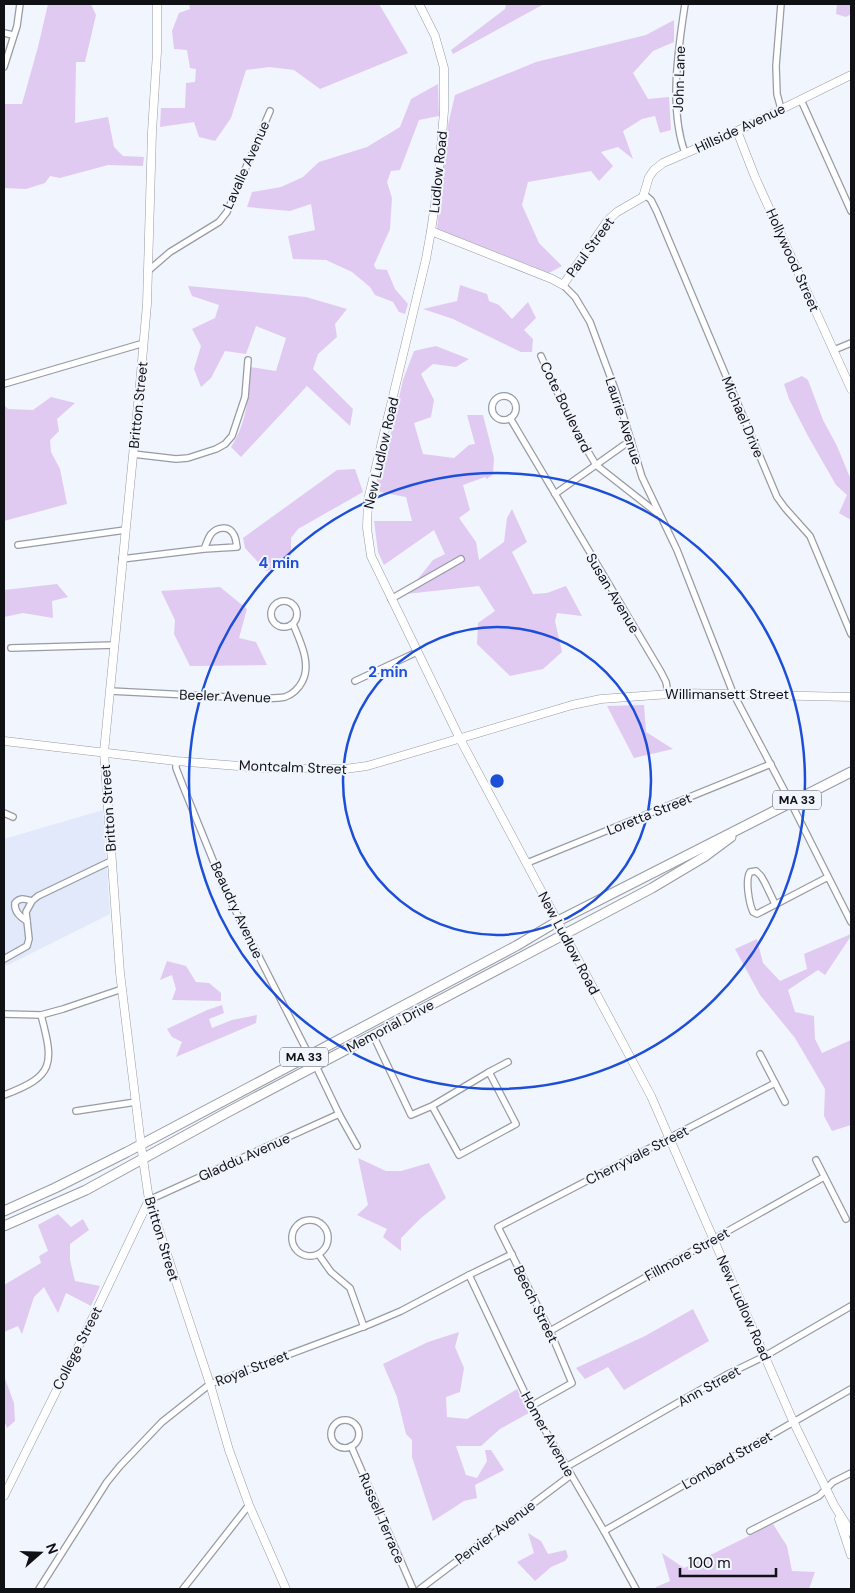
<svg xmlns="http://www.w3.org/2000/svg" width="855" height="1593" font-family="'DM Sans',sans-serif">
	<rect width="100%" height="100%" fill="#f1f5fd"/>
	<path fill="#e1e9fa" d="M103 810 110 914 4 967V839Z"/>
	<g fill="#e1caf2">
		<path d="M48 4H91L96 15 85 62H76L75 123 108 117 114 147 123 156 144 157 143 166 108 165 60 178 50 176 45 183 26 189 4 188V104H22L38 47Z"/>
		<path d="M189 4H379L408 53 320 89 294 70 269 67 246 70 231 118 215 141 199 137 194 122 160 127 161 108H185L186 83 195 82 196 69 190 68 187 50 174 49 172 31 179 13 190 9Z"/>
		<path d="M506 4H544L453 54 451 50 505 9Z"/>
		<path d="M837 4H851V14L846 17 836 14Z"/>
		<path d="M674 20V42L653 51 633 73 648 99 669 97 671 130 660 133 655 116 642 119 623 131 633 159 618 147 601 152 613 166 599 181 591 171 528 182 522 205 539 243 562 266 549 273 437 229 448 125 455 95 536 62 646 35Z"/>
		<path d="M438 84 439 116 419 120 400 170 391 171 387 182 392 198 390 229 374 265 376 269 387 270 395 289 408 304 405 314 399 312 393 302 375 295 370 287 352 272 326 260 293 259 288 236 315 230 311 204 290 211 247 207 252 192 281 187 303 177 319 162 367 147 400 127 411 99Z"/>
		<path d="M460 285 487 294 489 301 499 305 512 319 528 302 536 318 524 330 533 339 532 352H521L453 319 423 309 457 301Z"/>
		<path d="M188 286 306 297 347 309 335 324 337 337 318 354 313 369 353 409 350 426 307 386 241 457 231 447C247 423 249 395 250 367L276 371 286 338 256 326 246 354 225 351 211 378 201 387 194 369 201 346 192 329 215 318 219 305 192 296Z"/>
		<path d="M436 346 469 359 456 367 433 364 421 374 434 400 431 417 414 423 423 454 454 458 469 445 475 444 467 415H483L494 458 493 474 487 479 485 477 463 485 470 510 459 518 476 542 479 560 504 542 507 518 512 509 527 542 512 552 533 594 547 593 566 586 582 616 557 613 555 621 562 652 543 669 510 676 477 644 478 623 495 611 479 586 406 594 433 560 445 554 434 530 384 565 378 552 374 521H412L406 497 375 491 388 445 403 380 414 351Z"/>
		<path d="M802 376 808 380 823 420 837 446 851 480V520L839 513 847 495 836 485 808 436 789 399 784 384Z"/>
		<path d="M51 397 75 403 57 419 59 431 50 440 51 452 60 469 67 504 4 521V405L8 409 33 410Z"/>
		<path d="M355 469 363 492 298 529 291 538V562L266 571 245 548 243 538 337 470Z"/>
		<path d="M57 584 68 597 52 601 53 618 23 613 4 617V590Z"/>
		<path d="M220 587 247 609 239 638 256 642 267 665 190 666 174 634 175 620 161 591Z"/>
		<path d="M644 705 646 732 673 749 634 758 607 706Z"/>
		<path d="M851 934V936L825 975 818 970 788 990 795 1012 814 1016 815 1039 822 1053 851 1040V1125L832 1131 824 1116 825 1089 795 1038 760 995 735 949 757 939 763 963 780 981 807 969 804 954Z"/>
		<path d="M167 961 186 966 196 982 209 983 221 993V1001L172 1000 176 989 172 975 160 980Z"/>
		<path d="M222 1005 224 1013 209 1019 212 1028 232 1020 257 1015 256 1023 176 1057 182 1042 172 1037 167 1029 207 1010Z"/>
		<path d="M358 1158 386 1171H401L429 1163 446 1198 421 1218 401 1238V1251L383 1237 387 1229 357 1215 368 1205Z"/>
		<path d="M58 1214 71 1227 83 1219 89 1230 70 1244V1260L75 1281 100 1286 91 1306 66 1293 58 1313 44 1287 34 1297 22 1334 18 1326 4 1332V1285L41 1263 39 1256 48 1251 38 1225Z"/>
		<path d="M693 1309 709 1341 624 1390 608 1367 585 1379 576 1368 645 1336Z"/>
		<path d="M459 1332 455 1347 464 1368 460 1392 446 1397 447 1417 467 1419 517 1389 529 1413 500 1429 481 1446H456L466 1475 477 1478 487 1461 485 1450H491L504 1470 475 1485 477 1498 464 1501 433 1521 412 1457V1440L406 1434 397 1397 383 1364 428 1342Z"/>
		<path d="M4 1376 14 1403 15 1421 7 1428 4 1420Z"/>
		<path d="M773 1524 787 1546 792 1571 815 1572 809 1589H656V1587L670 1581 662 1553 684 1568Z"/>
		<path d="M528 1533 541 1541 548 1554 566 1550 568 1557 565 1561 551 1567 535 1581 517 1562 534 1553Z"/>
	</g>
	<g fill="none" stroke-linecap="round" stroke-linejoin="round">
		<defs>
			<g id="street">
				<path d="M781 4 776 66 777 94 781 109"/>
				<path d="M4 33 13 35"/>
				<path d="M4 67 17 26 20 4"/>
				<path d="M801 100 851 211"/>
				<path d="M685 153C669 109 678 50 685 4"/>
				<path d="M644 194 651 200 657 212 777 497 785 508 810 536 851 634"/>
				<path d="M148 271 170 252 219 222 227 212 270 111"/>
				<path d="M563 285 575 297 590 322 616 392 642 477 677 550 733 693 791 803 851 922"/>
				<path d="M834 350 851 343"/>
				<path d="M541 356 551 379 577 433 596 465 657 513"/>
				<path d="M4 384 144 343"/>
				<circle cx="504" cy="408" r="12"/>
				<path d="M510 418 661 672 666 682 668 693"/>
				<path d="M133 454 176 459 188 458 216 449 225 444 232 436 245 397 248 360"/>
				<path d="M555 494 631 440"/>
				<path d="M18 545 125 530"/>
				<path d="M122 559 204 549C206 545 208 538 211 534 217 527 229 525 234 535 236 538 236 543 237 547L204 549"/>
				<path d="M391 599 461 559"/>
				<circle cx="284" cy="614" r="13"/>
				<path d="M11 648 115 645"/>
				<path d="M355 681 417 652"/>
				<path d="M110 691C149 693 189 695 228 697 243 697 272 700 285 697 292 695 299 688 302 682 312 664 300 641 293 624"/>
				<path d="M176 761V768L183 786 225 890 309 1055"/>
				<path d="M4 813 13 817"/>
				<path d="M527 863 771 764"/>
				<path d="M32 901 26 912 27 921C20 917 14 911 15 903 20 897 25 899 32 901L38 896 111 861"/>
				<path d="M775 904 765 883 761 876 756 871 750 872C745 880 749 903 753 912L757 914 828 877"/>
				<path d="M4 959 27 946 29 939 27 921"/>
				<path d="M4 1014 41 1015 63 1009 122 989"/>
				<path d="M373 1035 411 1115 432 1106 489 1072 516 1124 459 1155 432 1106"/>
				<path d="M760 1054 785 1102"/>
				<path d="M316 1066 339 1114 357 1146"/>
				<path d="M489 1072 508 1062"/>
				<path d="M4 1095C55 1076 54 1064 41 1015"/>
				<path d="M76 1111 136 1102"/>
				<path d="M816 1160 846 1219"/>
				<path d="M149 1200 339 1114"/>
				<circle cx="310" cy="1238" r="18"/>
				<path d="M319 1255 331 1272 350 1288 364 1327"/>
				<path d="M469 1275 531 1406 604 1531 636 1589"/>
				<path d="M550 1331 824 1177"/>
				<path d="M531 1406 572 1383 550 1331 498 1227 775 1083"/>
				<circle cx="345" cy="1434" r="14"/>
				<path d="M351 1446 413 1589"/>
				<path d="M566 1467 728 1374 765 1356 851 1306"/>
				<path d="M604 1531 851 1389"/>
				<path d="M750 1531 819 1496 833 1482 851 1473"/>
				<path d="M39 1589 107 1482 120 1466 162 1422 210 1384 368 1325 401 1311 469 1275 512 1254"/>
				<path d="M183 1589 249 1505"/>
				<path d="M420 1589 571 1475"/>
			</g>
			<g id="secondary">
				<path d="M157 4V52L152 132 147 304 140 384 104 752 120 973 141 1145 149 1200 210 1384 229 1450 249 1505 286 1589"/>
				<path d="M419 4 435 36 444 68V111L438 184 431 231 426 259 368 500 367 528 371 556 460 739 651 1096 793 1421 834 1505 851 1532"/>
				<path d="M737 131 755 177 851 389"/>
				<path d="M431 231 552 279 563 285 608 220 617 212 643 197 649 177 654 170 663 163 737 131 851 75"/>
				<path d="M4 741 176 761 264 768 345 769 367 766 401 756 572 705 601 699 683 693 851 697"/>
				<path d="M4 1496 98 1307 149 1200"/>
				<path d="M839 1519 851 1555"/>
			</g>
			<g id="primary">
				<path d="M4 1211 55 1188 127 1152 516 946 558 921 851 772"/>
				<path d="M4 1226 86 1190 228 1112 652 888 704 857 731 837"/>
			</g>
		</defs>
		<use href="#street" stroke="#979ba5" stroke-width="8"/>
		<use href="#secondary" stroke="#979ba5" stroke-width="9"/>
		<use href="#primary" stroke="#979ba5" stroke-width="11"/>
		<use href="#street" stroke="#fff" stroke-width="5.5"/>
		<use href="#secondary" stroke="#fff" stroke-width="8"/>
		<use href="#primary" stroke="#fff" stroke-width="9"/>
	</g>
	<g fill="none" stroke="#1d4ed8" stroke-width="2.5">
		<circle cx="497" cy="781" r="154"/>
		<circle cx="497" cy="781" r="308"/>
	</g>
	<g text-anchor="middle" stroke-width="4" stroke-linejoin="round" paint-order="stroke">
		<g fill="#f1f5fd" stroke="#54555b" stroke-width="1">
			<rect x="773" y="790.5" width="48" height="19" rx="4"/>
			<rect x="280" y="1047.5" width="48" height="19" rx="4"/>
		</g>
		<g font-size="12" font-weight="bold" fill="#101115">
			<text x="797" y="804">MA 33</text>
			<text x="304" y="1061">MA 33</text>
		</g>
		<g font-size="14" fill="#101115" stroke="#f1f5fd">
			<text transform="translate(679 79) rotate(-88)" y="5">John Lane</text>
			<text transform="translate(740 128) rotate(-25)" y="5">Hillside Avenue</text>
			<text transform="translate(246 165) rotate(-66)" y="5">Lavalle Avenue</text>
			<text transform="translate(438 172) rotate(-84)" y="5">Ludlow Road</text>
			<text transform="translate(590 247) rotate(-54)" y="5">Paul Street</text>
			<text transform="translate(793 260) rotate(66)" y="5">Hollywood Street</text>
			<text transform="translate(138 405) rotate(-84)" y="5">Britton Street</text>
			<text transform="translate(566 407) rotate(64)" y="5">Cote Boulevard</text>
			<text transform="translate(743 417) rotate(67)" y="5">Michael Drive</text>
			<text transform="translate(624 421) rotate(72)" y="5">Laurie Avenue</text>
			<text transform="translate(381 453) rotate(-77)" y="5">New Ludlow Road</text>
			<text transform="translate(613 593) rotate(59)" y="5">Susan Avenue</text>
			<text x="727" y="699">Willimansett Street</text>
			<text transform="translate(225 696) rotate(2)" y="5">Beeler Avenue</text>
			<text transform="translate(293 767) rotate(2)" y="5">Montcalm Street</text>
			<text transform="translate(108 808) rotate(-94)" y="5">Britton Street</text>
			<text transform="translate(649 814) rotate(-22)" y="5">Loretta Street</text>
			<text transform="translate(237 910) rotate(65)" y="5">Beaudry Avenue</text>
			<text transform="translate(569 943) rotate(62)" y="5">New Ludlow Road</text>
			<text transform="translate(390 1026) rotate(-28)" y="5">Memorial Drive</text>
			<text transform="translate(637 1155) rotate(-27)" y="5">Cherryvale Street</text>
			<text transform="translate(244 1157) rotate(-24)" y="5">Gladdu Avenue</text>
			<text transform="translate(162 1239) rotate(73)" y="5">Britton Street</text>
			<text transform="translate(687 1254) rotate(-29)" y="5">Fillmore Street</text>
			<text transform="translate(536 1304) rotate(64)" y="5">Beech Street</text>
			<text transform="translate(744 1308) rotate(66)" y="5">New Ludlow Road</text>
			<text transform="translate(77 1348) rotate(-63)" y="5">College Street</text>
			<text transform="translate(252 1368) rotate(-21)" y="5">Royal Street</text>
			<text transform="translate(709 1386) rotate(-29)" y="5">Ann Street</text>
			<text transform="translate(548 1434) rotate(61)" y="5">Homer Avenue</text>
			<text transform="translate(727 1460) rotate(-30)" y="5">Lombard Street</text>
			<text transform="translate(382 1518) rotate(67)" y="5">Russell Terrace</text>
			<text transform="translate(495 1532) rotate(-37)" y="5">Pervier Avenue</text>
		</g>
	</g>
	<circle cx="497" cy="781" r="8" fill="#1d4ed8" stroke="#f1f5fd" stroke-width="2.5"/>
	<g font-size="15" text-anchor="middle" font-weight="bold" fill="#1d4ed8" stroke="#f1f5fd" stroke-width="4" stroke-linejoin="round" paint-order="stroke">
		<text x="279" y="568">4 min</text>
		<text x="388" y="677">2 min</text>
	</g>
	<rect width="855" height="1593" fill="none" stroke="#101115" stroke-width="10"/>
	<g transform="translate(40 1553) rotate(70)" stroke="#f1f5fd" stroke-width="4" paint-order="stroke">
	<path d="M0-4L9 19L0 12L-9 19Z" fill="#101115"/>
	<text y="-8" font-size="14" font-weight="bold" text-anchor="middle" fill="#101115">N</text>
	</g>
	<path d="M680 1568v8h96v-8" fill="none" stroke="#101115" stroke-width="2.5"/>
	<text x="688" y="1568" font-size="15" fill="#101115" stroke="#f1f5fd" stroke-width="4" paint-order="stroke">100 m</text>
</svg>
